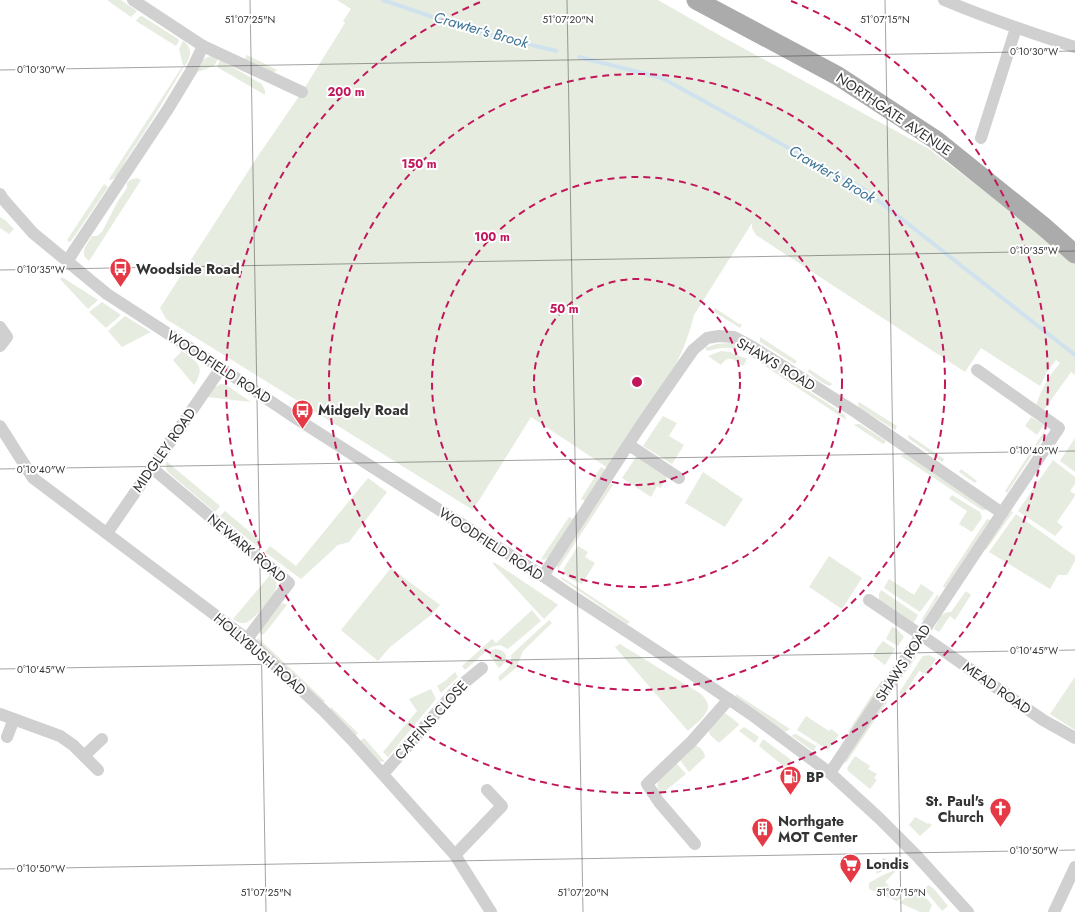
<svg xmlns="http://www.w3.org/2000/svg" width="1075" height="912" font-family="Jost,sans-serif">
	<rect width="100%" height="100%" fill="#fff"/>
	<g fill="#e6ecdf">
		<path d="M107 0H121L137 11 131 17Z"/>
		<path d="M337 0H658L719 35 929 149 1020 218 1075 264V375L1071 372 1044 410 1036 405C1042 388 1048 377 1060 363L1056 360 1047 372 1040 386 981 348 965 372 756 235 752 228V223L694 315C690 332 684 348 676 364L608 468 531 417 473 510 166 319 160 308 258 156 302 92 345 23 343 21 351 9Z"/>
		<path d="M142 16 178 39 179 41 176 46 136 21 139 17Z"/>
		<path d="M183 41C193 48 191 56 185 66L183 65 179 49Z"/>
		<path d="M247 55 277 70 274 72 271 73 244 60Z"/>
		<path d="M212 56 218 59 214 66 197 72C201 62 201 58 212 56Z"/>
		<path d="M220 60 262 84 265 91V95L217 67Z"/>
		<path d="M182 67 183 68C165 99 147 129 127 158 123 165 119 177 111 180L109 179Z"/>
		<path d="M137 178 141 180 89 261C78 253 87 245 92 236H97L102 232 118 201 127 188V183L130 180Z"/>
		<path d="M104 184 108 187 74 237 70 242H69L67 240Z"/>
		<path d="M0 217 5 220 14 229 9 234 0 228Z"/>
		<path d="M62 277 98 300 88 309 60 279Z"/>
		<path d="M102 302 121 315 106 328 89 312Z"/>
		<path d="M715 308 739 324H742L740 328 713 311Z"/>
		<path d="M125 316 151 332 122 347 108 331Z"/>
		<path d="M760 337 797 361 795 364 760 342Z"/>
		<path d="M729 343 737 345 745 349 845 415 846 420 744 352C729 346 722 347 707 351L705 348 716 344Z"/>
		<path d="M182 351C198 362 206 367 194 385L173 360Z"/>
		<path d="M721 351 730 352 747 359 743 366C734 360 729 354 721 365L708 356Z"/>
		<path d="M809 369 829 382 833 384 829 386 820 381 808 372Z"/>
		<path d="M221 384 226 385 251 402 207 397 215 387Z"/>
		<path d="M859 402 897 426 895 430 859 407 858 404Z"/>
		<path d="M663 416 677 423 669 436 684 445 672 464 643 446Z"/>
		<path d="M1031 417 1044 425 1037 435 1025 426Z"/>
		<path d="M857 424H860L886 441 883 444 854 425Z"/>
		<path d="M1045 430 1043 438 1007 493 1005 491Z"/>
		<path d="M909 435 944 459 942 462 908 438Z"/>
		<path d="M1075 438V472L1060 461Z"/>
		<path d="M905 454H907L982 504 987 510H982L901 456Z"/>
		<path d="M636 457 640 458 667 477 661 488 657 486 651 497 622 478Z"/>
		<path d="M1053 460 1075 477V484L1070 491 1075 494V496L1057 522 1063 527 1055 536 1018 511Z"/>
		<path d="M166 461 220 506 215 512 169 473 166 469Z"/>
		<path d="M601 467 606 470 585 501 581 499Z"/>
		<path d="M961 469 977 481 975 483 959 472Z"/>
		<path d="M703 472 743 499 725 527 685 503Z"/>
		<path d="M368 478 387 492 349 542 338 545 301 579 265 552 270 546 296 566Z"/>
		<path d="M611 483 613 485 558 569 557 565 559 560Z"/>
		<path d="M952 495 980 512 982 518 972 532 959 524 967 511 949 499Z"/>
		<path d="M225 511 262 542 258 547 220 516Z"/>
		<path d="M1011 511 1013 512 986 550 984 548Z"/>
		<path d="M1016 514 1075 556V561L1067 575H1058L1050 589 989 552Z"/>
		<path d="M569 517 573 519 550 555C547 558 545 561 541 559Z"/>
		<path d="M987 519 990 520 945 588 943 586Z"/>
		<path d="M578 546 588 552 585 557 595 563 582 584C573 580 564 578 564 568Z"/>
		<path d="M829 556 862 578 842 609 809 587Z"/>
		<path d="M494 562 557 604 558 605 544 619 493 564Z"/>
		<path d="M391 568 440 605 431 615 390 647 378 661 341 630Z"/>
		<path d="M270 575 276 580C277 586 276 591 273 595 269 602 251 623 244 623 240 624 236 621 233 619Z"/>
		<path d="M562 577 630 622 627 624 563 580 561 578Z"/>
		<path d="M889 579 914 595 921 584 934 593 920 612 884 588Z"/>
		<path d="M881 590 918 615 914 622 911 623 879 603V594Z"/>
		<path d="M966 591 971 595 955 620 950 616 939 632 934 629C939 620 940 612 951 612Z"/>
		<path d="M937 595 939 596 923 621 922 619Z"/>
		<path d="M283 603 287 605 265 633 262 635 259 632 281 604Z"/>
		<path d="M532 610 541 621 508 649 500 645 491 647 465 670 462 666 492 639 496 643Z"/>
		<path d="M549 620 552 623 523 651 516 668 500 681 498 677C505 671 513 665 511 655Z"/>
		<path d="M892 627 898 630 904 637 898 646 886 639Z"/>
		<path d="M258 638 325 701 322 704 257 642Z"/>
		<path d="M883 641 895 649 885 665 873 656 878 647Z"/>
		<path d="M620 644 701 694C704 697 707 701 708 705 709 715 694 725 688 731L615 647Z"/>
		<path d="M496 649C510 651 508 661 499 668L489 654 492 650Z"/>
		<path d="M914 655 916 657 894 689 892 687Z"/>
		<path d="M929 655 936 659 926 674 919 671 903 696 899 693 922 657 923 656Z"/>
		<path d="M455 672 458 677 441 693 437 686 445 681Z"/>
		<path d="M1075 677V730L1050 714Z"/>
		<path d="M881 681 884 682 851 733 848 732Z"/>
		<path d="M431 689 436 699 388 757 383 752 417 711 409 699Z"/>
		<path d="M736 694 790 729 785 732 735 697Z"/>
		<path d="M884 699 887 702 846 763 844 762Z"/>
		<path d="M331 707 358 733 356 735H353L329 711Z"/>
		<path d="M725 713 738 723 739 725 719 743 710 735 709 731 721 715Z"/>
		<path d="M806 716 829 731 831 729 839 735 828 750 797 730Z"/>
		<path d="M744 727 759 737 755 743 739 731Z"/>
		<path d="M794 734H796L816 746 814 752 792 736Z"/>
		<path d="M364 738 385 762 376 761 359 742Z"/>
		<path d="M763 739 790 759 791 762 786 768 759 746Z"/>
		<path d="M695 745C701 748 704 751 705 757L689 772 680 760Z"/>
		<path d="M855 756 870 766 868 769 877 774 874 778 877 780 870 789 848 771 847 768Z"/>
		<path d="M676 763 686 774 660 795C652 778 665 772 676 763Z"/>
		<path d="M915 817 928 824 929 823 932 825 920 836 909 825Z"/>
		<path d="M883 858H885L892 867 876 874 879 865Z"/>
		<path d="M895 870V872L885 882 901 898 897 901 869 889V883L881 876Z"/>
		<path d="M929 885 934 889 948 906 942 911 924 889Z"/>
		<path d="M917 887 932 905 929 912H920L900 903Z"/>
	</g>
	<g fill="none" stroke-linecap="round" stroke-linejoin="round">
		<g stroke="#cfe2ee" stroke-width="4">
			<path d="M383 0 468 29 556 51"/>
			<path d="M579 57 662 78 865 190 1075 355"/>
		</g>
		<g stroke="#d0d0d0" stroke-width="12">
			<path d="M133 0 203 46 302 92"/>
			<path d="M944 0C987 18 1031 33 1075 47"/>
			<path d="M981 138 1016 28"/>
			<path d="M0 194 3 199 33 233 107 294 221 368 297 419 543 576 571 595 689 672 752 715 830 773 879 818 917 856 968 912"/>
			<path d="M67 262 75 249 168 109 191 71 203 46"/>
			<path d="M0 327 7 337 0 346"/>
			<path d="M0 426 33 478 247 639 323 710 352 740 455 855 491 912"/>
			<path d="M629 445 679 478"/>
			<path d="M152 468 289 583 247 639"/>
			<path d="M107 533 221 368"/>
			<path d="M543 576 639 428 693 350 707 338 719 336 734 337 751 346 857 413 1002 513"/>
			<path d="M869 600 921 635 1043 720 1075 738"/>
			<path d="M0 714 60 736 73 745 98 770"/>
			<path d="M7 737 14 719"/>
			<path d="M84 756 102 739"/>
			<path d="M830 773 996 522 1059 428 977 370"/>
			<path d="M383 774 459 687 482 668"/>
			<path d="M695 844 659 802 647 784 692 741 729 699"/>
			<path d="M455 855 502 806 487 790"/>
			<path d="M1054 912 1075 867"/>
		</g>
		<path stroke="#ababab" stroke-width="19" d="M696 0 838 76 936 140 1043 226 1075 254"/>
	</g>
	<path fill="none" stroke="#333" stroke-width="1" stroke-opacity="0.45" d="M250 0 266 912M567 0 583 912M885 0 901 912M0 70 1075 51M0 270 1075 251M0 469 1075 451M0 669 1075 650M0 869 1075 850"/>
	<g fill="none" stroke="#c2185b" stroke-width="2" stroke-dasharray="7 5">
		<circle cx="637" cy="382" r="103"/>
		<circle cx="637" cy="382" r="205"/>
		<circle cx="637" cy="382" r="308"/>
		<path d="M791 1A411 411 0 1 1 483 1"/>
	</g>
	<defs>
		<symbol id="bus-pin" viewBox="-11 -11 22 30"><path d="M0 17L-7.5 6A9.5 9.5 0 1 1 7.5 6Z" fill="#e63946" stroke="#fff"/><path d="M-5-6H5V4H4V6H2V4H-2V6H-4V4H-5ZM-3.5-4V0h7V-4ZM-3.5 1.2v1.5H-2V1.2ZM2 1.2v1.5H3.5V1.2Z" fill="#fff"/></symbol>
		<symbol id="fuel-pin" viewBox="-11 -11 22 30"><path d="M0 17L-7.5 6A9.5 9.5 0 1 1 7.5 6Z" fill="#e63946" stroke="#fff"/><path d="M-5.5-6h7V0h2V4h1.3V-2.5L3-4.5l.8-.8L6-3V5H2.5V1h-1V6h-7ZM-4.2-4.7v3.2H.2V-4.7Z" fill="#fff"/></symbol>
		<symbol id="church-pin" viewBox="-11 -11 22 30"><path d="M0 17L-7.5 6A9.5 9.5 0 1 1 7.5 6Z" fill="#e63946" stroke="#fff"/><path d="M-1.2-6h2.4v3.5h3.3v2.4h-3.3V6h-2.4V-.1h-3.3v-2.4h3.3Z" fill="#fff"/></symbol>
		<symbol id="building-pin" viewBox="-11 -11 22 30"><path d="M0 17L-7.5 6A9.5 9.5 0 1 1 7.5 6Z" fill="#e63946" stroke="#fff"/><path d="M-4-6H4V6H1V3H-1V6H-4ZM-2.5-4.3h1.7v1.8h-1.7ZM.8-4.3h1.7v1.8H.8ZM-2.5-1h1.7V.8h-1.7ZM.8-1h1.7V.8H.8Z" fill="#fff"/></symbol>
		<symbol id="supermarket-pin" viewBox="-11 -11 22 30"><path d="M0 17L-7.5 6A9.5 9.5 0 1 1 7.5 6Z" fill="#e63946" stroke="#fff"/><path d="M-6-5.5h2.5l.6 2H6L4.5 2H-2.5L-4.4-4H-6ZM-1.5 3.2a1.3 1.3 0 1 0 .1 0ZM3 3.2a1.3 1.3 0 1 0 .1 0Z" fill="#fff"/></symbol>
	</defs>
	<g fill-rule="evenodd">
		<use href="#bus-pin" x="108" y="256" width="25" height="34"/>
		<use href="#bus-pin" x="290" y="398" width="25" height="34"/>
		<use href="#fuel-pin" x="778" y="764" width="25" height="34"/>
		<use href="#church-pin" x="988" y="796" width="25" height="34"/>
		<use href="#building-pin" x="750" y="816" width="25" height="34"/>
		<use href="#supermarket-pin" x="838" y="852" width="25" height="34"/>
	</g>
	<g text-anchor="middle" stroke-width="4" stroke-linejoin="round" paint-order="stroke">
		<g font-size="14" fill="#333" stroke="#fff">
			<text transform="translate(894 114) rotate(34)" y="5">NORTHGATE AVENUE</text>
			<text transform="translate(776 364) rotate(31)" y="5">SHAWS ROAD</text>
			<text transform="translate(219 367) rotate(33)" y="5">WOODFIELD ROAD</text>
			<text transform="translate(164 450) rotate(-55)" y="5">MIDGLEY ROAD</text>
			<text transform="translate(491 544) rotate(33)" y="5">WOODFIELD ROAD</text>
			<text transform="translate(247 548) rotate(40)" y="5">NEWARK ROAD</text>
			<text transform="translate(260 654) rotate(41)" y="5">HOLLYBUSH ROAD</text>
			<text transform="translate(903 663) rotate(-57)" y="5">SHAWS ROAD</text>
			<text transform="translate(997 688) rotate(35)" y="5">MEAD ROAD</text>
			<text transform="translate(431 720) rotate(-48)" y="5">CAFFINS CLOSE</text>
		</g>
		<g font-size="14" font-weight="bold" fill="#333" stroke="#fff" text-anchor="start">
			<text x="136" y="274">Woodside Road</text>
			<text x="318" y="415">Midgely Road</text>
			<text x="806" y="782">BP</text>
			<text x="984" y="806" text-anchor="end">St. Paul's<tspan x="984" dy="16">Church</tspan></text>
			<text x="778" y="826">Northgate<tspan x="778" dy="16">MOT Center</tspan></text>
			<text x="866" y="869">Londis</text>
		</g>
		<g font-size="15" font-style="italic" fill="#3f7597" stroke="#fff">
			<text transform="translate(481 30) rotate(16)" y="5">Crawter's Brook</text>
			<text transform="translate(832 174) rotate(31)" y="5">Crawter's Brook</text>
		</g>
	</g>
	<g font-size="10" text-anchor="middle" fill="#333" stroke="#fff" stroke-width="4" stroke-linejoin="round" paint-order="stroke">
		<text x="250" y="23">51°07'25"N</text>
		<text x="568" y="23">51°07'20"N</text>
		<text x="885" y="23">51°07'15"N</text>
		<text x="1034" y="55">0°10'30"W</text>
		<text x="41" y="73">0°10'30"W</text>
		<text x="1034" y="254">0°10'35"W</text>
		<text x="41" y="273">0°10'35"W</text>
		<text x="1034" y="454">0°10'40"W</text>
		<text x="41" y="473">0°10'40"W</text>
		<text x="1034" y="654">0°10'45"W</text>
		<text x="41" y="673">0°10'45"W</text>
		<text x="1034" y="854">0°10'50"W</text>
		<text x="41" y="872">0°10'50"W</text>
		<text x="266" y="896">51°07'25"N</text>
		<text x="583" y="896">51°07'20"N</text>
		<text x="901" y="896">51°07'15"N</text>
	</g>
	<circle cx="637" cy="382" r="6" fill="#c2185b" stroke="#fff" stroke-width="2"/>
	<g font-size="12" text-anchor="middle" font-weight="bold" fill="#c2185b" stroke="#fff" stroke-width="4" stroke-linejoin="round" paint-order="stroke">
		<text x="346" y="96">200 m</text>
		<text x="419" y="168">150 m</text>
		<text x="492" y="241">100 m</text>
		<text x="564" y="313">50 m</text>
	</g>
</svg>
